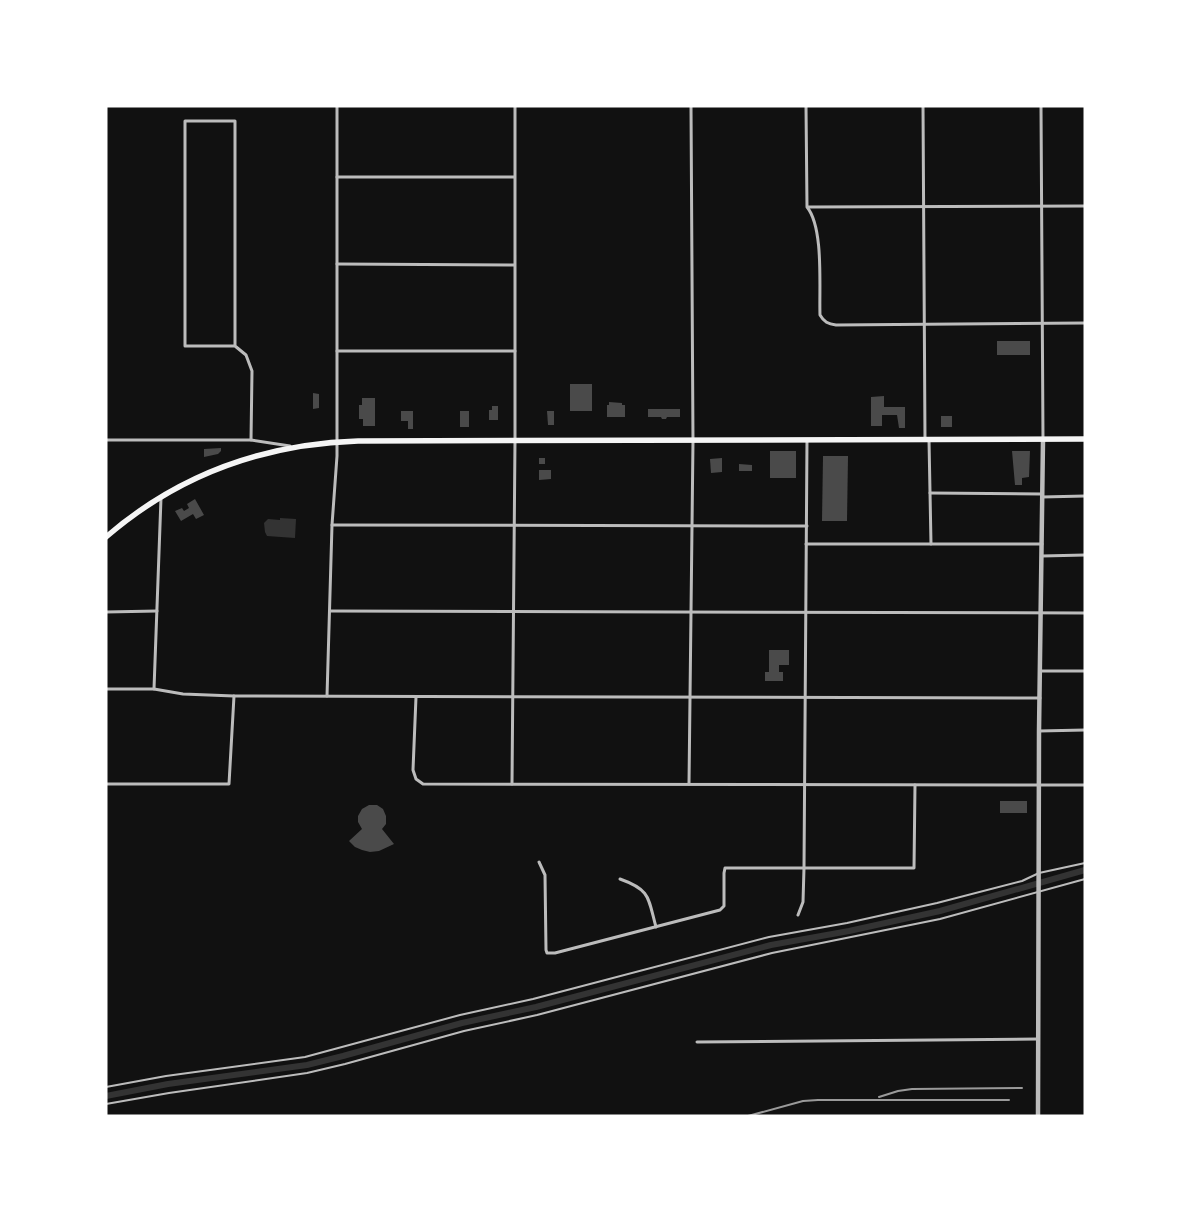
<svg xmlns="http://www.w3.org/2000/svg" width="1191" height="1222" font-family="Montserrat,sans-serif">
	<rect width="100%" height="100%" fill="#111"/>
	<path fill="#333" d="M280 518 296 519 295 538 267 536 265 532 264 523 268 519 280 520Z"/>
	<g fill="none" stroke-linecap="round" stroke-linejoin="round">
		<path stroke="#333" stroke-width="6" d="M106 1096 168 1084 307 1065 343 1056 462 1023 536 1007 771 945 849 931 940 911 1085 870"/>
	</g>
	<g fill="#4a4a4a">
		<rect x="997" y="341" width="33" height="14"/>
		<rect x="570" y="384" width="22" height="27"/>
		<path d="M313 393 319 394V408L313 409Z"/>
		<path d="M884 396V407H905V428H899L897 415H882V426H871V397Z"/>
		<path d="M362 398H375V426H363V419H359V405H362Z"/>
		<path d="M609 402 622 403V405H625V417H607V405H609Z"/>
		<path d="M492 406H498V420H489V410H492Z"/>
		<path d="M648 409H680V417H667L666 419H662L661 417H648Z"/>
		<path d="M401 411H413V429H408V421H401Z"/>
		<rect x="460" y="411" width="9" height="16"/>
		<path d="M547 411H554V425H548Z"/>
		<rect x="941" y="416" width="11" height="11"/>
		<path d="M221 448V451L218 454 204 457V449Z"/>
		<rect x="770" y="451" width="26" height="27"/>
		<path d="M1012 451H1030L1029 477 1022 478V485H1015Z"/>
		<path d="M823 456H848L847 521H822Z"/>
		<rect x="539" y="458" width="6" height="6"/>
		<path d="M722 458V472L711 473 710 459Z"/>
		<path d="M739 464 752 465V471H739Z"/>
		<path d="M539 470H551V479L539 480Z"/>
		<path d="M195 499 204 515 196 519 193 514 181 521 175 511 182 508 184 511 189 508 187 504Z"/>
		<path d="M769 650H789V665H779V672H783V681H765V672H769Z"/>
		<rect x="1000" y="801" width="27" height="12"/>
		<path d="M369 805H377L383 809 386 816V824L382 829 394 844 379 851 370 852 362 850 355 847 349 841 362 829 358 822V816L362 809Z"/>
	</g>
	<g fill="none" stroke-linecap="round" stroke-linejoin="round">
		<g stroke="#bcbcbc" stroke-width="2">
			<path d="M106 1087 166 1076 305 1057 460 1015 533 999 769 937 847 923 937 903 1022 881 1039 873 1085 863"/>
			<path d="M106 1104 169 1093 307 1073 345 1064 464 1031 537 1015 772 953 940 919 1085 879"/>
		</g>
		<g stroke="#bcbcbc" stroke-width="3">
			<path d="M806 106 807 207C824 228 819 287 820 315 824 322 828 324 836 325L1085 323"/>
			<path d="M923 106 925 439"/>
			<path d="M1041 106 1043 439"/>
			<path d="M337 177H514"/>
			<path d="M808 207 1085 206"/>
			<path d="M337 264 514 265"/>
			<path d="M235 346V121H185V346H235L246 355 252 371 251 440"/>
			<path d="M337 351H515"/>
			<path d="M106 440H251L290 446"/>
			<path d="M929 440 931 544"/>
			<path d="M930 493 1042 494"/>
			<path d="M1042 497 1085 496"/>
			<path d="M332 525 807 526"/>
			<path d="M806 544H1042"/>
			<path d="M1042 556 1085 555"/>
			<path d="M330 611 1085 613"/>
			<path d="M106 612 157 611"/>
			<path d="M1040 671H1085"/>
			<path d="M106 689H154L183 694 234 696 1040 698"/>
			<path d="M154 689 161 498"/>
			<path d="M327 696 332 525 337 456V106"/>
			<path d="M416 697 413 770 416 779 423 784 1085 785"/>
			<path d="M1039 731 1085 730"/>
			<path d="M106 784H229L234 696"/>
			<path d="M512 784 515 441V106"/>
			<path d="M689 784 693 441 691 106"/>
			<path d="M539 862 545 875 546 950 547 953H555L720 910 724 906V873L725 868H914L915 785"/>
			<path d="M620 879C651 890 648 898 656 927"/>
			<path d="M798 915 803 902 804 868 807 440"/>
			<path d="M697 1042 1038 1039"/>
		</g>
		<path stroke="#bcbcbc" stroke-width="4.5" d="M1038 1116 1039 731 1043 440"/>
		<path stroke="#f5f5f5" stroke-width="5.5" d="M106 537C179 474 263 444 358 441L1085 439"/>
		<g stroke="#9a9a9a" stroke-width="2">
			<path d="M879 1097 898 1091 912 1089 1022 1088"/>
			<path d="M748 1116 803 1101 818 1100H1009"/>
		</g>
	</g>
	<rect width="1191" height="1222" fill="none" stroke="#ffffff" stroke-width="215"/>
</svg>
